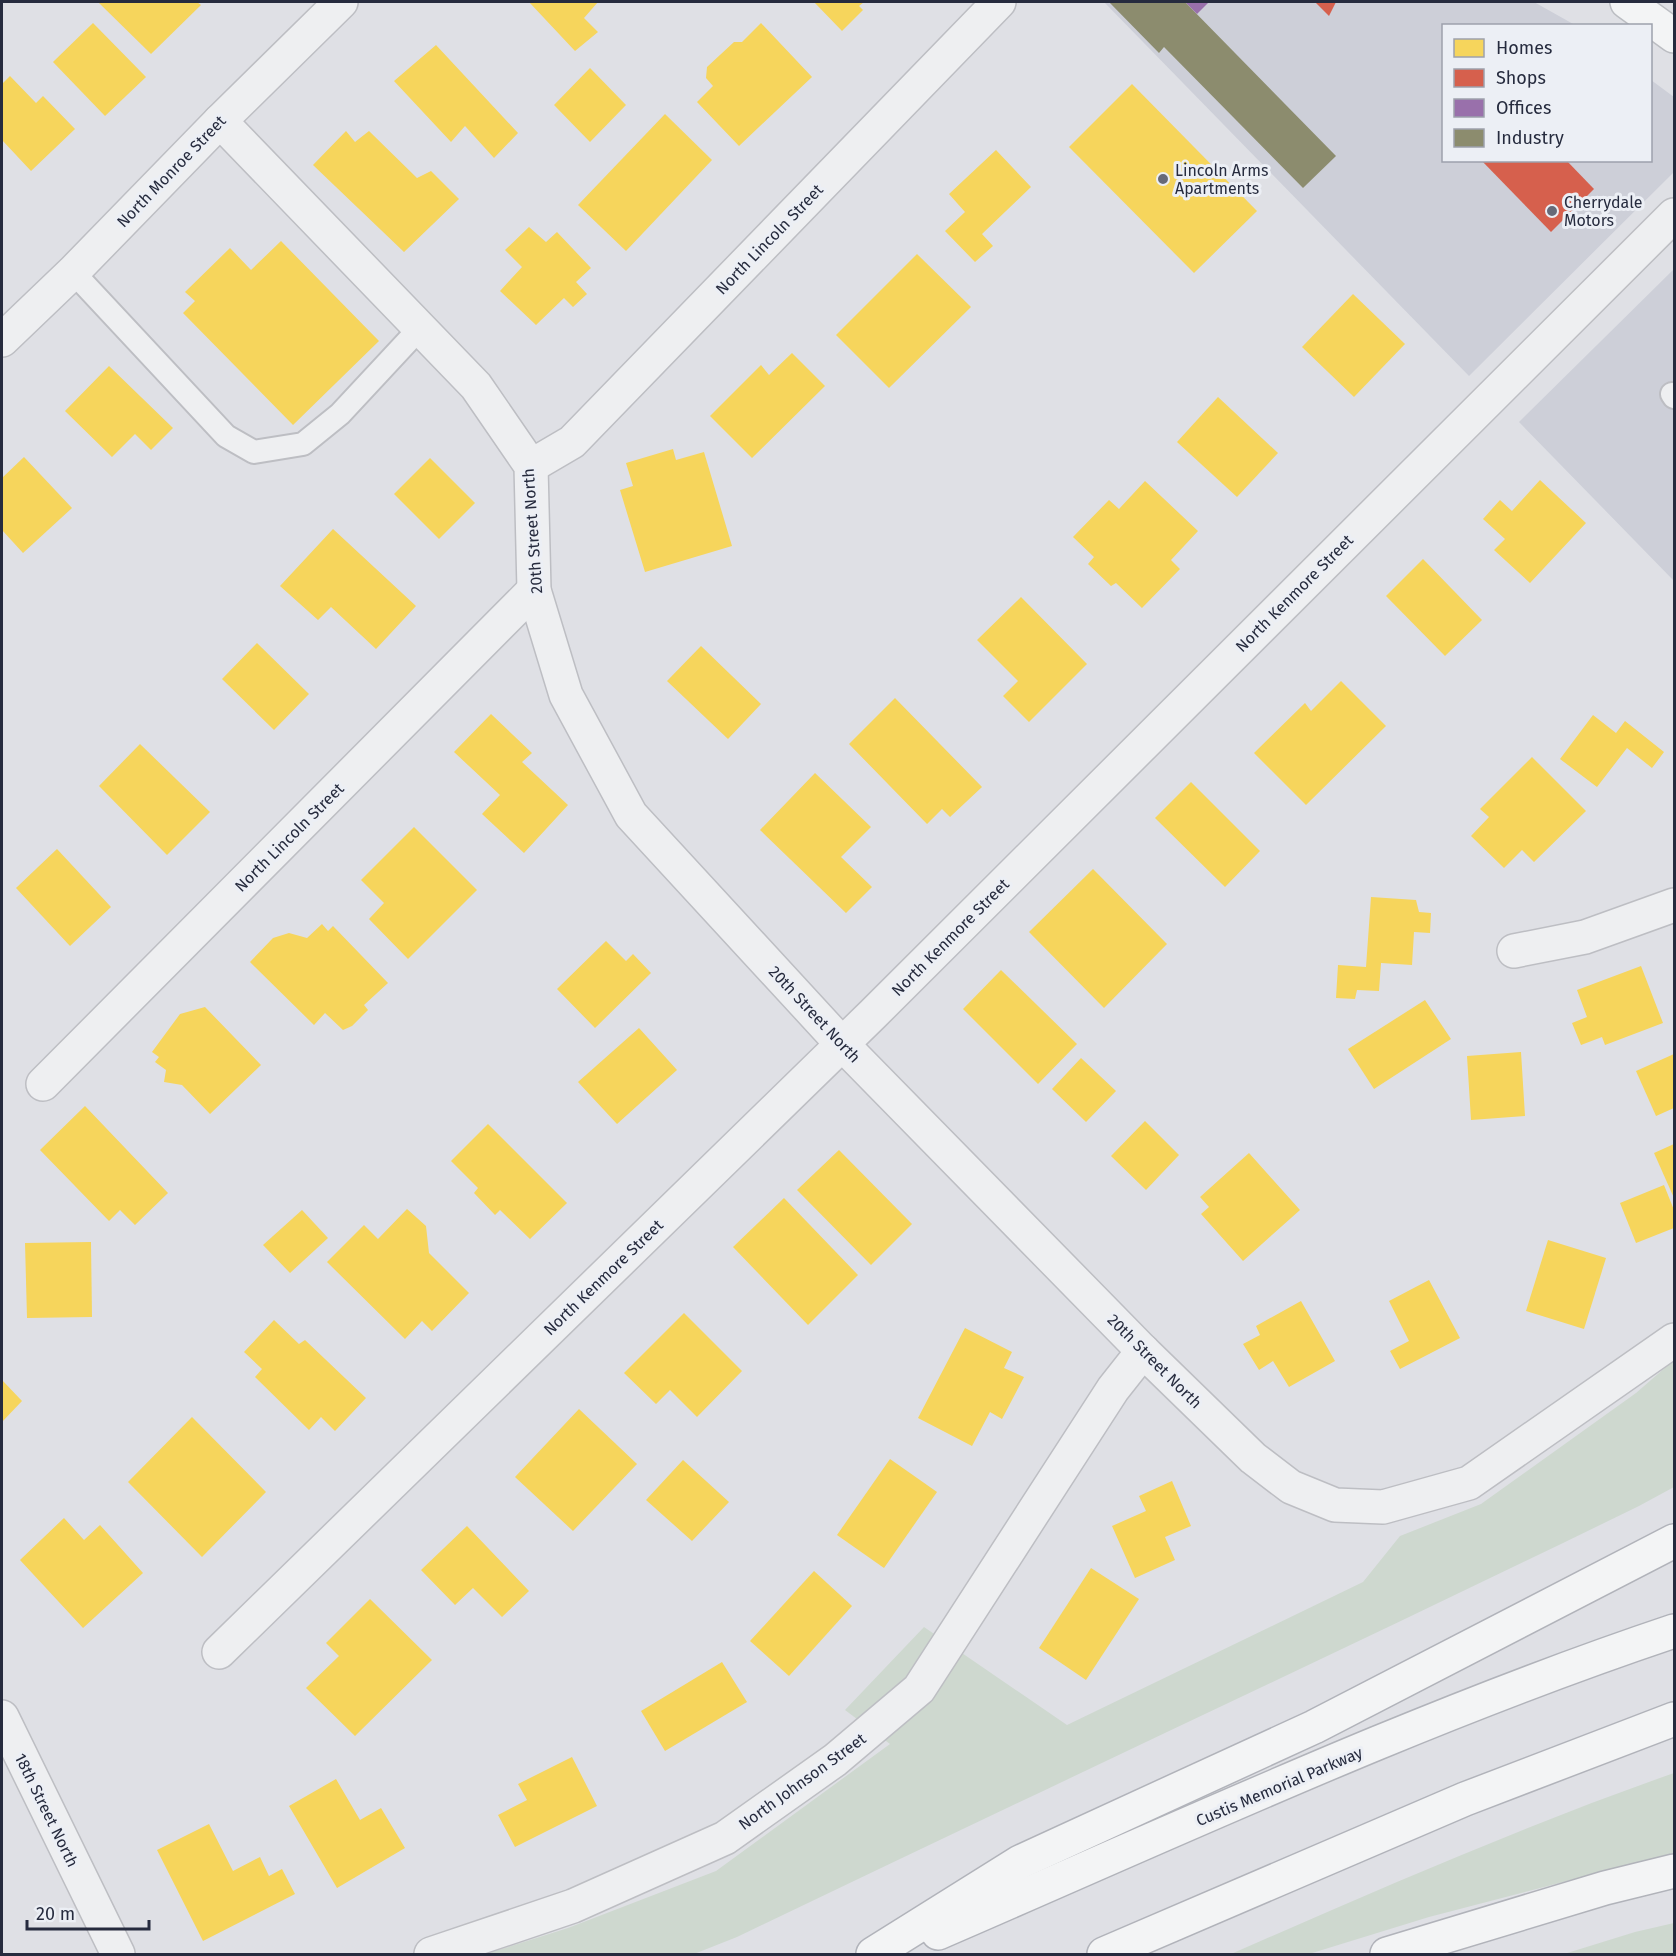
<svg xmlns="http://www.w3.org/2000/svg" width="1676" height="1956" font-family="'Fira Sans',sans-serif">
	<rect width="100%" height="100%" fill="#dfe0e5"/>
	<g fill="#cdcfd8">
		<path d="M1104 2H1534L1575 25 1444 26V160H1650L1651 80 1674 97V172L1469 376Z"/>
		<path d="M1674 269V581L1519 422Z"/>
	</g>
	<g fill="#ced8cf">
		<path d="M1674 1360V1487L1639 1506C1340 1652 1038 1792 737 1937L694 1954H486L568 1928 716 1871 890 1744 845 1710 924 1627 1067 1725 1363 1582 1400 1536 1481 1504 1636 1393Z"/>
		<path d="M1674 1773V1853L1429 1917 1309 1954H1231C1377 1890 1523 1826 1674 1773Z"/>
		<path d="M1674 1923V1954H1564L1635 1932Z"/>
	</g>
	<g fill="#f6d55c">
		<path d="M98 2H197L201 5 151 54Z"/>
		<path d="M529 2H598L584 18 598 32 575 51Z"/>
		<path d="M814 2H864L859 6 863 10 842 31Z"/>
		<path d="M93 23 146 77 105 116 53 62Z"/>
		<path d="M761 23 812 77 739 146 697 102 713 86 706 78 707 67 734 42H742Z"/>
		<path d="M436 45 518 133 494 158 465 126 451 142 394 81Z"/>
		<path d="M590 68 626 105 590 142 554 105Z"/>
		<path d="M10 76 36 103 43 96 75 129 31 171 2 140V84Z"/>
		<path d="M1132 84 1257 211 1194 273 1069 147Z"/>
		<path d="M665 114 712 160 626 251 578 205Z"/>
		<path d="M346 131 355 142 369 131 417 178 431 171 459 199 404 252 313 165Z"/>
		<path d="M996 150 1031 187 982 234 993 246 975 262 945 231 965 212 949 194Z"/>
		<path d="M529 227 546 242 557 232 591 268 576 282 587 294 573 307 564 298 536 325 500 291 522 267 505 250Z"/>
		<path d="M281 241 379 341 293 425 183 313 195 301 185 292 230 248 251 270Z"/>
		<path d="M917 254 971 307 889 388 836 335Z"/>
		<path d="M1353 294 1405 344 1354 397 1302 347Z"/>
		<path d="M792 353 825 386 752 458 710 416 761 365 769 375Z"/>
		<path d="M109 366 173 428 151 450 135 434 112 457 65 411Z"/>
		<path d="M1218 397 1278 453 1237 497 1177 442Z"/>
		<path d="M673 449 676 460 704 452 732 546 645 572 620 490 633 486 626 463Z"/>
		<path d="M24 457 72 508 23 553 2 530V478Z"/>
		<path d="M430 458 475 503 439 539 394 494Z"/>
		<path d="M1540 480 1586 523 1530 583 1494 550 1505 539 1483 519 1500 500 1512 511Z"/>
		<path d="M1145 481 1198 531 1171 560 1180 569 1142 608 1116 583 1111 586 1088 564 1094 557 1073 537 1109 500 1119 509Z"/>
		<path d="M333 529 416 606 376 649 331 607 318 620 280 586Z"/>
		<path d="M1423 559 1482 620 1445 656 1386 596Z"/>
		<path d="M1021 597 1087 664 1029 722 1003 696 1018 681 977 640Z"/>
		<path d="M257 643 309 694 274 730 222 679Z"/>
		<path d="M701 646 761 704 728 739 667 681Z"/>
		<path d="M1341 681 1386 726 1306 805 1254 753 1305 703 1311 711Z"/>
		<path d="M895 698 982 787 950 817 942 809 927 824 849 744Z"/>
		<path d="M491 714 532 753 522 762 568 805 524 853 482 814 500 795 454 752Z"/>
		<path d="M1593 715 1616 733 1625 721 1664 752 1652 768 1627 748 1597 787 1560 759Z"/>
		<path d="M140 744 210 812 167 855 99 786Z"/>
		<path d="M1532 757 1586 811 1534 862 1522 850 1504 868 1471 836 1489 817 1480 809Z"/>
		<path d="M815 773 871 827 841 857 872 887 846 913 760 830Z"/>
		<path d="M1191 782 1260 851 1225 887 1155 818Z"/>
		<path d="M414 827 477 890 408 959 369 919 384 903 361 880Z"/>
		<path d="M57 849 111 907 70 946 16 888Z"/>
		<path d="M1093 869 1167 944 1104 1008 1029 932Z"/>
		<path d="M1371 897 1416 900 1419 912 1431 913 1430 933 1414 932 1412 965 1381 963 1379 991 1357 990 1355 999 1336 998 1338 965 1366 967Z"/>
		<path d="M322 924 328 931 333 926 388 983 364 1005 368 1010 352 1026 343 1030 325 1013 314 1025 250 962 273 938 289 933 307 938Z"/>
		<path d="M606 941 626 961 633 954 651 973 595 1028 557 989Z"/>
		<path d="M1641 966 1663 1023 1605 1045 1602 1037 1581 1045 1572 1023 1587 1017 1577 990Z"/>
		<path d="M1001 970 1077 1044 1038 1084 963 1009Z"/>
		<path d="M1425 1000 1451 1039 1374 1089 1348 1049Z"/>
		<path d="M205 1007 261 1065 210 1114 182 1085 164 1082 166 1070 155 1062 159 1057 152 1052 180 1014Z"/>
		<path d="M639 1028 677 1070 617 1124 578 1082Z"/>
		<path d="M1521 1052 1525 1116 1471 1120 1467 1056Z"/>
		<path d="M1674 1054V1108L1656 1116 1636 1071Z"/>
		<path d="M1081 1058 1116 1091 1086 1122 1052 1089Z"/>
		<path d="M85 1106 168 1193 135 1225 120 1210 109 1221 40 1150Z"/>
		<path d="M1145 1121 1179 1155 1146 1190 1111 1156Z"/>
		<path d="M488 1124 567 1203 530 1239 500 1210 495 1215 474 1193 478 1188 451 1161Z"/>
		<path d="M1674 1144V1198L1654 1153Z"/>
		<path d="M839 1150 912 1224 871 1265 797 1190Z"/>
		<path d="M1249 1153 1300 1210 1243 1261 1201 1214 1209 1207 1200 1197Z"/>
		<path d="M1664 1185 1674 1210V1228L1636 1243 1620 1203Z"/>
		<path d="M784 1198 858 1275 808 1325 733 1247Z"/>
		<path d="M407 1209 426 1226 429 1253 469 1293 432 1331 422 1321 405 1339 327 1262 364 1225 378 1239Z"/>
		<path d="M302 1210 328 1238 290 1273 263 1245Z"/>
		<path d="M1548 1240 1606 1258 1584 1329 1526 1311Z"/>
		<path d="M91 1242 92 1317 27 1318 25 1243Z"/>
		<path d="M1429 1280 1460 1338 1400 1369 1390 1351 1409 1341 1389 1301Z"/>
		<path d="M1301 1301 1335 1361 1289 1387 1273 1361 1259 1370 1243 1344 1260 1335 1256 1326Z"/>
		<path d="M684 1313 742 1371 697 1417 670 1390 656 1404 624 1373Z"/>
		<path d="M274 1320 299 1344 305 1340 366 1398 335 1431 321 1417 309 1430 255 1377 262 1369 244 1352Z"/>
		<path d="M965 1328 1012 1352 1004 1368 1024 1377 1002 1419 990 1412 972 1446 918 1418Z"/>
		<path d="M2 1380 22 1401 2 1422Z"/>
		<path d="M579 1409 637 1464 573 1531 515 1477Z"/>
		<path d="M192 1417 266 1492 202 1557 128 1482Z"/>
		<path d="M890 1459 937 1492 884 1568 837 1535Z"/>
		<path d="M683 1460 729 1502 692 1541 646 1500Z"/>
		<path d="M1172 1481 1191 1526 1165 1537 1175 1560 1135 1578 1112 1526 1146 1511 1139 1496Z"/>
		<path d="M64 1518 84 1540 100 1525 143 1573 83 1628 20 1560Z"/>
		<path d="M467 1526 529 1591 502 1617 473 1588 455 1605 421 1570Z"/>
		<path d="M1091 1568 1139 1599 1086 1680 1039 1648Z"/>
		<path d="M814 1571 852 1606 789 1676 750 1641Z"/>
		<path d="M370 1599 432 1660 355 1736 306 1688 339 1656 326 1643Z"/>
		<path d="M722 1662 747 1702 665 1751 641 1711Z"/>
		<path d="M572 1757 597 1806 515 1847 498 1815 527 1800 518 1784Z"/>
		<path d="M336 1779 360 1820 381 1808 405 1848 337 1888 289 1806Z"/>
		<path d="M209 1824 233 1871 260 1857 269 1876 282 1869 295 1894 203 1941 157 1850Z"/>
	</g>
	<g fill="#d6604d">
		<path d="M1315 2H1336L1329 16Z"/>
		<path d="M1481 160H1566L1594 189 1551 232Z"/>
	</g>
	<path fill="#9970ab" d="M1185 2H1209L1197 14Z"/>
	<path fill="#8c8c6e" d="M1109 2H1185L1336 156 1303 188 1164 47 1159 53Z"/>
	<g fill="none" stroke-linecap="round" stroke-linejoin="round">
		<defs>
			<g id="lane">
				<path d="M73 272 226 436 254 452 303 444 340 414 420 328"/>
				<path d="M1672 394 1674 397"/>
			</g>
			<g id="street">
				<path d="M220 121 476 386 531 466 534 590 566 695 631 815 842 1044 1143 1351 1253 1458 1291 1487 1335 1505 1383 1507 1469 1483 1674 1340"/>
				<path d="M2 340 73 272 220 121 341 2"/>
				<path d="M531 466 572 442 999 2"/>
				<path d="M1514 951 1585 937 1674 905"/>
				<path d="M43 1084 534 590"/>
				<path d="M219 1652 873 1014 1674 215"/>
				<path d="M2 1717 118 1954"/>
				<path d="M431 1954 573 1906 725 1838 835 1760 919 1689 1113 1389 1143 1351"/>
			</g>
			<path id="primary" d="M1627 2 1674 36"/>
			<g id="highway">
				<path d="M938 1933C1181 1828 1423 1715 1674 1631"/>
				<path d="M873 1954 1020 1862 1314 1727 1674 1541"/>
				<path d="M1104 1954 1465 1799 1674 1719"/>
				<path d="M1387 1954 1605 1888 1674 1871"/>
			</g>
		</defs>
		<use href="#lane" stroke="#bdbec3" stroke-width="26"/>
		<use href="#street" stroke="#bdbec3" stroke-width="36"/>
		<use href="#primary" stroke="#bbbdc2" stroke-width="36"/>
		<use href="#highway" stroke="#b1b3ba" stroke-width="36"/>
		<use href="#lane" stroke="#eeeff1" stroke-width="22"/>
		<use href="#street" stroke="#eeeff1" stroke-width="33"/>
		<use href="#primary" stroke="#f3f4f5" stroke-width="33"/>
		<use href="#highway" stroke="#f3f4f5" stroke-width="33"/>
	</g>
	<g fill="#676a78" stroke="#eceff5" stroke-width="2">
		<circle cx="1163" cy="179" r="6"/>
		<circle cx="1552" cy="211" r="6"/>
	</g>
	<g text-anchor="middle" stroke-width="6" stroke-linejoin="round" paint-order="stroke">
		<g font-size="16" fill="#262b3e" stroke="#eceff5" text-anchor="start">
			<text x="1175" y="176">Lincoln Arms<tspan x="1175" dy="18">Apartments</tspan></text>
			<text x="1564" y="208">Cherrydale<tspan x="1564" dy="18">Motors</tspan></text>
		</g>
		<g font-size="16" fill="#262b3e" stroke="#eceff5">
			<text transform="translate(171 171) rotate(-46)" y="6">North Monroe Street</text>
			<text transform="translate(769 239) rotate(-46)" y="6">North Lincoln Street</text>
			<text transform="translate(532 531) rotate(-94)" y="6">20th Street North</text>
			<text transform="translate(1294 593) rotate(-45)" y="6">North Kenmore Street</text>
			<text transform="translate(289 837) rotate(-45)" y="6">North Lincoln Street</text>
			<text transform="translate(950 937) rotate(-45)" y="6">North Kenmore Street</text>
			<text transform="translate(815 1014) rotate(47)" y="6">20th Street North</text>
			<text transform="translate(603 1277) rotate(-44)" y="6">North Kenmore Street</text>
			<text transform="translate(1155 1361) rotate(45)" y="6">20th Street North</text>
			<text transform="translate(802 1781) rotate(-36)" y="6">North Johnson Street</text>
			<text transform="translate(1279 1786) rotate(-23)" y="6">Custis Memorial Parkway</text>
			<text transform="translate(47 1810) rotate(64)" y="6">18th Street North</text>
		</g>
	</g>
	<rect width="1676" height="1956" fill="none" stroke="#262b3e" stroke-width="6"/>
	<rect x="1442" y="24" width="210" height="138" fill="#eceff5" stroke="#9da1ac" stroke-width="1.5"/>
	<rect x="1454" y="39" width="30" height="18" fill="#f6d55c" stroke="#9da1ac" stroke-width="1.5"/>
	<text x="1496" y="54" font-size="18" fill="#262b3e">Homes</text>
	<rect x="1454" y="69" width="30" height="18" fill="#d6604d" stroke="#9da1ac" stroke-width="1.5"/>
	<text x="1496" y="84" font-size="18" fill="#262b3e">Shops</text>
	<rect x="1454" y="99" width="30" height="18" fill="#9970ab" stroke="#9da1ac" stroke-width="1.5"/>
	<text x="1496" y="114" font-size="18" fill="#262b3e">Offices</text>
	<rect x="1454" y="129" width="30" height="18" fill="#8c8c6e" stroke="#9da1ac" stroke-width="1.5"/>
	<text x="1496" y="144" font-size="18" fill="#262b3e">Industry</text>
	<path d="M27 1920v9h122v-9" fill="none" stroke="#262b3e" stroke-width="3"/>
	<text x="36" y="1920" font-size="18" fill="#262b3e" stroke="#eceff5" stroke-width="4.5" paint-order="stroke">20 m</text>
</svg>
